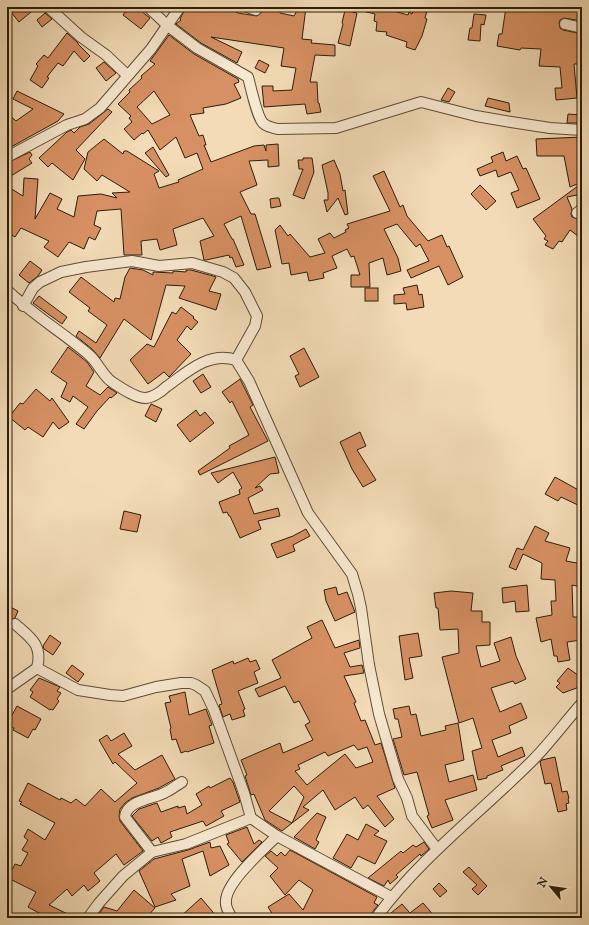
<svg xmlns="http://www.w3.org/2000/svg" width="589" height="925" font-family="'IM FELL English',serif">
	<rect width="100%" height="100%" fill="#f2dbb6"/>
	<filter id="stains"><feTurbulence type="fractalNoise" baseFrequency=".005" numOctaves="4"/><feColorMatrix values="0 0 0 0 .2 0 0 0 0 .09 0 0 0 0 .02 0 0 0 .5 -.17"/></filter>
	<radialGradient id="worn" r=".72"><stop offset=".6" stop-color="#630" stop-opacity="0"/><stop offset="1" stop-color="#630" stop-opacity=".3"/></radialGradient>
	<g fill="#d79063" stroke="#2c1e0a" fill-rule="evenodd">
		<path d="M7 7H37L19 22Z"/>
		<path d="M129 7H136L150 18 141 29 123 15Z"/>
		<path d="M186 7H227L238 13 257 16 262 12V8L280 11V13L294 16 299 7H306L302 39 312 40 311 43 335 45V56L315 55 310 82H317L318 103H319L321 112 307 114 305 104 264 107 262 86H273V91L292 90 296 68 281 66 284 48 211 37 242 52 237 63 201 43 176 24 181 20 180 19Z"/>
		<path d="M358 7H390V10L408 15 409 12 412 14 414 7H428L425 18 427 19 422 36 415 50 406 47 407 42 386 35 387 32 376 31 377 22 374 21 375 14 358 10Z"/>
		<path d="M506 7H582V21L564 18 560 20 559 23 560 28 563 30 582 34V64H574L577 98 556 100 555 88H562L560 67 539 66 541 49 521 48 520 50 497 46 499 34H502Z"/>
		<path d="M345 10 357 13 350 46 338 43 343 24 342 23Z"/>
		<path d="M45 13 52 19 42 27 37 20Z"/>
		<path d="M474 14 486 15 484 25 481 24 480 41 468 40 470 28H472Z"/>
		<path d="M67 33 78 43V44L90 56 84 62 74 51 63 66 58 63 47 77 49 78 42 88 30 80 38 66 36 64 44 55 48 58Z"/>
		<path d="M169 35 194 54 238 79 239 82 234 84 241 98 226 104 203 108 204 113 190 115 199 136 203 135 206 145H204L211 162 254 146 264 145 266 151V145L278 144 279 166 268 167V160L249 161 257 185 240 192 251 214H255L271 267 257 270 241 216 224 224 232 239H233L244 265 236 267 232 257 230 258 229 255 206 260H204L200 241 214 236 203 218 173 229 177 245 160 250 157 239 141 241 142 255H124L121 209 97 211 94 225 101 228 95 240 89 237 84 249 69 242 58 257 44 247 49 241 21 228 15 237 7 232V216L12 207 7 204V192L10 188 23 196 24 178 38 179 35 219 50 193 62 199 57 209 74 217 78 196 101 194 117 198 112 193 130 192 102 175 97 181 84 169 88 152 104 139 123 154 124 151H127L159 171 154 174 159 188 179 182 178 180 203 169 197 153 185 158 176 137 160 150 148 130 143 134 142 133 134 140 124 129 132 122 129 118 131 116 118 104 130 92 129 90 142 78 141 76 155 64 150 61ZM154 91 170 115 152 124 137 107Z"/>
		<path d="M259 60 269 65 265 73 255 68Z"/>
		<path d="M104 62 116 73 106 81 96 68Z"/>
		<path d="M448 88 455 92 449 102 441 100Z"/>
		<path d="M17 91 64 114 58 121 11 147 7 142V113L16 121 33 109 13 99Z"/>
		<path d="M488 98 509 103 510 112 485 106Z"/>
		<path d="M108 109 112 112 76 150 85 159 73 180 52 163 48 167 39 158 67 132 71 130 74 133 80 127 89 124Z"/>
		<path d="M568 114 582 115V123H567Z"/>
		<path d="M582 137V182L570 187 564 156H537L536 139Z"/>
		<path d="M153 147 169 175 166 177 145 153Z"/>
		<path d="M30 152 32 155 29 159 32 163 11 176 7 171V163Z"/>
		<path d="M503 152 506 161 517 156 523 169 526 168 540 199 517 208 511 193 519 190 511 172 498 177 496 170 480 176 477 169 493 162 491 157Z"/>
		<path d="M303 158H312L314 172 304 199 293 195 303 169H299L298 160H303Z"/>
		<path d="M334 160 340 174 343 191 345 190 348 214 345 215 338 198 327 212 324 200H328V193L322 165Z"/>
		<path d="M384 171 400 207 403 205 407 216 428 241 442 235 447 247 449 246 463 277 448 285 439 266 411 278 407 270 429 261 420 244 416 247 397 224 384 229 398 258 401 271 387 275 383 258 369 263 370 287H351V275H360L354 256 351 257 347 249 332 256 337 268 323 273 324 278 309 281 307 272 291 275 289 263 282 264 275 230 280 225 288 236 290 234 310 257 325 253 318 239 330 233 334 238 346 232 345 230 349 228 347 224 390 211 373 176Z"/>
		<path d="M582 183V194L567 197 572 209 571 214 572 217 578 219 582 217V239L570 230 562 242 559 241 553 249 545 245 548 241 544 239 546 236 533 219Z"/>
		<path d="M480 185 496 201 486 210 471 194Z"/>
		<path d="M276 198H279L281 206 271 208 270 199Z"/>
		<path d="M30 261 42 270 38 276 29 283 19 275Z"/>
		<path d="M130 268 143 270 153 275V272L173 273V271L186 272V270H191L213 276 216 277 209 291 221 294 216 310 179 298 185 286 166 285 151 340 124 319 100 358 92 349 76 336 79 331 96 343 107 325 88 311 90 308 69 292 81 277 114 302 115 298 120 299 125 277Z"/>
		<path d="M417 285 419 295 422 294 424 307 407 310 406 303 394 304V295L405 294 403 288Z"/>
		<rect x="365" y="288" width="13" height="13"/>
		<path d="M39 296 67 317 62 324 33 303Z"/>
		<path d="M181 307 194 317 193 318 198 322 191 330 187 326 177 340 191 354 169 377 164 372 148 384 130 360 147 344 154 347 172 312 176 314Z"/>
		<path d="M68 347 87 362 94 372 86 386 100 395 108 387 117 393 111 398 110 397 97 411 84 429 76 424 88 407 73 396 70 402 61 397 67 383 51 372Z"/>
		<path d="M304 348 319 377 300 387 295 376 299 374 290 356Z"/>
		<path d="M203 374 211 387 201 393 193 381Z"/>
		<path d="M240 379 253 405 250 407 268 441 200 475 198 471 230 448 229 446 249 435 232 401 230 403 222 392Z"/>
		<path d="M36 389 50 401 52 398 69 422 59 429 53 422 43 437 28 427 25 430 9 417 20 403 23 404Z"/>
		<path d="M151 404 162 409 156 422 145 416Z"/>
		<path d="M196 410 200 416 205 412 214 423 190 442 177 425Z"/>
		<path d="M360 432 366 446 357 450 376 480 363 487 352 469 340 442Z"/>
		<path d="M275 457 279 473 270 474 255 488 260 486 263 490 248 498 254 514 278 508 280 516 258 521 261 529 240 538 230 516H229L227 512 223 513 219 502 240 494 239 490 242 488 233 472 218 483 211 473Z"/>
		<path d="M555 477 582 492V507L561 497 558 501 545 494Z"/>
		<path d="M124 511 141 515 137 532 120 529Z"/>
		<path d="M535 526 549 533 545 541 570 548 566 561 582 564 581 587 572 585 573 617H579L581 640 567 642 570 660 558 662 557 656H554L551 639 541 642 536 618 552 615 551 601H556L555 580 541 579 542 563 523 554 516 570 509 567 517 548 523 550Z"/>
		<path d="M306 529 310 536 293 545 295 551 277 558 271 544 293 536Z"/>
		<path d="M527 585 529 611 516 612 515 601 503 603 502 588Z"/>
		<path d="M336 587 338 595 347 592 355 612 335 621 326 601 324 590Z"/>
		<path d="M451 591 473 593 471 611H482V622H490V645L476 646 481 667 500 661 494 643 511 637 516 656 526 679 515 684 513 681 491 688 500 712 521 703 527 718 509 726 511 733 492 740 498 757 522 747 525 756 501 766 503 770 487 776V778L478 780 472 751 482 748 473 718 459 723 442 657 459 653 458 629 440 630 438 608H436L434 593Z"/>
		<path d="M7 605 18 611 15 618 10 620 9 622 10 628 7 635Z"/>
		<path d="M322 620 335 648 359 640 360 648 344 653 350 667 362 665 364 673 344 676 356 702 354 703 361 721 365 720 375 745 381 743 395 788 377 796 394 819 385 827 368 805 363 809 355 797 335 810 323 790 303 807 309 810 292 823 304 797 294 786 269 811 292 823 282 831 265 820 254 794 251 795 245 776 247 775 241 760 280 743 283 753 313 740 305 725 310 722 299 701 294 703 285 686 259 697 255 689 281 678 272 660 312 638 307 627ZM354 745 358 750 367 747 373 762 356 768 345 754 307 785 295 771 300 769 298 765 325 752 328 756Z"/>
		<path d="M418 633 422 656 409 658 413 678 405 680 399 636Z"/>
		<path d="M50 635 61 643 53 655 44 649 43 646Z"/>
		<path d="M248 658 250 662 256 660 260 669 254 672 258 683 238 691 245 709 243 710 245 716 232 720 230 714 223 717 219 705 222 704 212 670 233 661 234 664Z"/>
		<path d="M72 665 84 674 78 682 66 673Z"/>
		<path d="M568 668 582 678V686L563 693 556 687 560 683 557 681Z"/>
		<path d="M39 678 60 687 57 691 61 693 57 699 59 701 53 710 51 709 50 710 30 697 33 692 30 690Z"/>
		<path d="M185 692 189 715 206 709 212 725 209 726 214 743 187 752 186 751 181 753 176 739 172 740 170 729 171 728 165 703 171 702 169 696Z"/>
		<path d="M17 706 41 719 35 730 33 729 28 738 13 730 14 728 7 724Z"/>
		<path d="M409 706 411 715 416 714 421 736 446 730 445 726 458 723 464 760 445 765 449 782 473 775 477 790 445 800 453 820 432 828 427 816 429 815 417 772 404 775 393 739 402 737 398 719H395L393 709Z"/>
		<path d="M124 733 132 746 118 754 135 770 162 755 175 779 159 788 132 798 125 803 120 809 119 816 120 821 143 851 124 865 116 854 94 873 100 881 88 891 84 885 72 896 67 889 49 905 76 918H48L28 907 36 892 8 878 15 864 21 866 28 853 22 850 28 840 24 837 28 829 45 840 55 823 20 804 22 802 19 801 28 783 60 800 61 798 71 803 76 799 85 806 101 789 115 802 137 783 115 762 113 764 99 740 107 735 111 741Z"/>
		<path d="M555 757 562 792 567 791 569 798 568 799 569 803 566 804 567 810 558 812 551 783 545 784 540 762 542 760Z"/>
		<path d="M230 778 233 782 240 802 221 811 224 816 206 826 203 821 170 832 172 837 161 843 158 837 152 841 132 816 139 809 157 803 161 812 178 806V808L185 806 187 814 202 805 196 794 209 786 210 788Z"/>
		<path d="M317 813 326 817 316 840 319 842 315 849 294 837Z"/>
		<path d="M366 824 379 831 374 835 387 841 375 864 358 856 351 868 333 858 347 834 358 840Z"/>
		<path d="M247 827 254 844 259 840 262 842 242 862 227 844 229 843 226 835Z"/>
		<path d="M210 842 211 848 220 846 229 865 210 876 203 851 182 859 190 886 171 894 176 900 155 907 139 871 154 859 188 850Z"/>
		<path d="M424 842 429 849 421 856 420 854 396 875 398 877 390 884 388 880 384 886 368 878 401 851 403 853 413 845 416 847Z"/>
		<path d="M290 850 377 897 374 903 378 905 371 914 370 918H365L358 914 356 918H275L268 907 289 894 303 910 313 890 299 880 285 895 270 876 278 868 265 856 271 851 277 856 281 852 285 856Z"/>
		<path d="M469 867 487 886 478 895 472 889 477 885 463 872Z"/>
		<path d="M439 883 447 891 440 897 433 889Z"/>
		<path d="M134 890 155 908 146 918H136L134 917V918H96L104 907 117 911Z"/>
		<path d="M201 898 218 918H179Z"/>
		<path d="M423 903 436 918H395L391 913 402 904 410 913Z"/>
	</g>
	<g fill="none" stroke-linecap="round" stroke-linejoin="round">
		<defs>
			<g id="street">
				<path d="M48 7 81 37 106 55 125 73"/>
				<path d="M148 7 168 26 197 48 248 77C251 88 257 117 263 123 267 127 273 128 278 129L336 128 421 102 476 116 511 122 550 128 582 130"/>
				<path d="M247 7 256 10"/>
				<path d="M565 24 582 28"/>
				<path d="M7 157 67 125 85 119 100 108 151 49 180 7"/>
				<path d="M577 213 582 209"/>
				<path d="M7 290C32 314 62 332 88 354 98 362 102 375 112 382 120 387 135 398 145 398 152 398 161 392 166 387 187 372 209 351 236 360L249 381 308 513 352 574 358 594 361 608 369 665 379 714 398 779 407 798 412 816 437 849"/>
				<path d="M23 306 33 288 40 282 61 272 86 267 132 261 159 266 192 263 223 272 234 278 245 292 257 316 255 326 236 360"/>
				<path d="M15 624C31 638 43 645 37 668"/>
				<path d="M7 689 37 668 78 690 110 695 123 696 156 687 181 683H191L196 685 205 691 214 710 244 793 251 818 277 836 391 897"/>
				<path d="M152 852 125 817C126 800 155 799 166 792 172 789 177 785 182 782"/>
				<path d="M88 918 99 903 123 876 152 852 186 844 251 818"/>
				<path d="M232 918C229 913 225 907 226 901 226 882 264 849 277 836"/>
				<path d="M376 918C420 858 480 813 532 761 550 743 565 722 582 703"/>
			</g>
		</defs>
		<use href="#street" stroke="#5e4d35" stroke-width="12"/>
		<use href="#street" stroke="#f7e8d0" stroke-width="10"/>
	</g>
	<rect width="589" height="925" fill="none" stroke="#f2dbb6" stroke-width="24"/>
	<rect x="8" y="8" width="573" height="909" fill="none" stroke="#2c1e0a" stroke-width="2"/>
	<rect x="12" y="12" width="565" height="901" fill="none" stroke="#2c1e0a"/>
	<g transform="translate(551 887) rotate(299)" stroke="#f7e8d0" stroke-width="3" paint-order="stroke">
	<path d="M0-3L7 15L0 10L-7 15Z" fill="#2c1e0a"/>
	<text y="-6" font-size="11" font-weight="bold" text-anchor="middle" fill="#2c1e0a">N</text>
	</g>
	<rect width="100%" height="100%" filter="url(#stains)"/>
	<rect width="100%" height="100%" fill="url(#worn)"/>
</svg>
